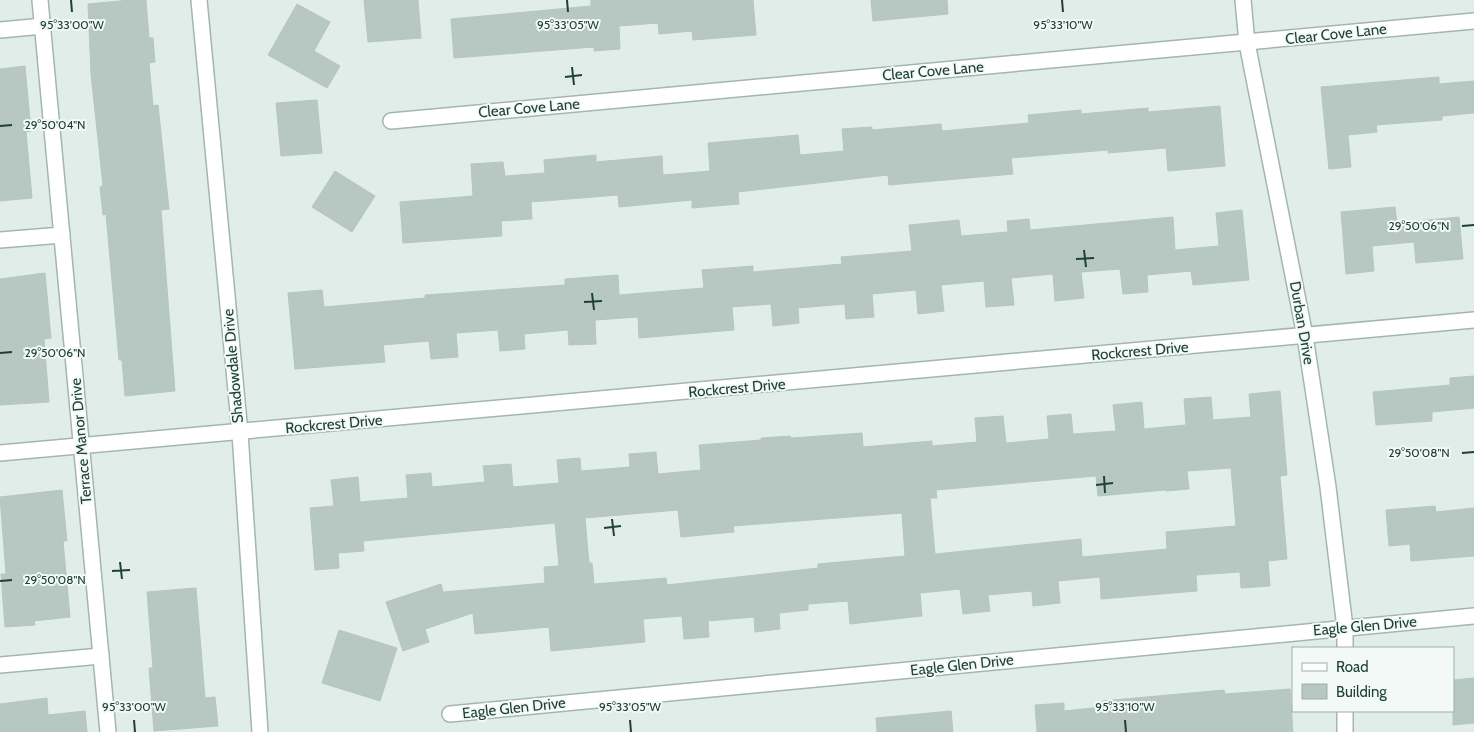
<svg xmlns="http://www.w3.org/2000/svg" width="1474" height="732" font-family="Cabin,sans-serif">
	<rect width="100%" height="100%" fill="#e1ede8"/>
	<g fill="#b6c8c1" stroke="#b3c8bf" fill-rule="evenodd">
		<path d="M130 0H146L149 38H153L155 62 149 63 153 106 158 105 169 209 161 210 175 391 125 396 122 360H119L106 214 103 215 100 187 103 186 91 74 88 4Z"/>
		<path d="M364 0H418L421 38 368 42Z"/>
		<path d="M591 0H753L756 35 693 40 692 31 659 34 658 23 619 26 620 49 594 51V47L454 58 451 19 591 6Z"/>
		<path d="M871 0H947L948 14 873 21Z"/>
		<path d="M297 4 330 22 314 51 340 66 327 88 268 55Z"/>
		<path d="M25 66 31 131 26 132 32 198 0 201V69Z"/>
		<path d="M1439 77V84L1474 81V113L1442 116V120L1376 125 1377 132 1348 135 1351 167 1329 169 1321 87Z"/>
		<path d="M317 100 322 153 281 156 276 103Z"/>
		<path d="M1220 106 1225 166 1168 171 1166 148 1108 153V150L1011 158 1013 174 889 185 888 175 738 192 739 204 692 208V200L619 207 618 195 531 202 532 219 501 221 502 236 403 243 400 202 473 196 471 164 503 162 505 176 545 173 544 160 596 155V162L662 156 663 175 710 171 708 143 798 135 800 155 844 151 842 129 872 127V130L941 124 942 131 1029 123 1028 115 1081 110V114L1148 108V112Z"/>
		<path d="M335 171 375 196 352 232 312 207Z"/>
		<path d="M1395 207 1397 223 1459 217 1463 259 1416 263 1414 242 1372 246 1374 271 1346 274 1341 212Z"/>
		<path d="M1242 210 1249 280 1193 285 1191 271 1147 275 1148 292 1123 294 1120 269 1081 272 1084 298 1055 301 1053 274 1011 278 1014 305 986 307 984 281 941 285 944 311 918 314 916 290 872 294 874 317 846 319 845 304 798 308 799 323 773 326 771 304 732 307 734 330 639 338 638 317 595 320 596 344 569 345 568 330 524 334 525 349 500 351 498 330 456 333 458 357 431 359 429 341 383 345 385 362 295 369 288 293 322 290 324 307 425 298V295L565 285V279L618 275 619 295 704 288 702 270 753 266V272L842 264 841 257 912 251 909 225 959 220 961 236 1008 232 1007 221 1029 219 1030 230 1173 217 1175 250 1219 246 1216 213Z"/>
		<path d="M45 273 51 338 44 339 49 402 0 405V279Z"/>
		<path d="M1474 376V408L1432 412V421L1376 425 1373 392 1450 385V378Z"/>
		<path d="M1280 391 1287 475 1280 476 1287 559 1268 561 1270 586 1241 588 1240 572 1196 575 1197 591 1101 599 1100 577 1058 581 1060 603 1033 606 1032 591 988 595 990 611 963 614 960 589 920 593 922 616 850 624 848 601 808 604V610L779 613 780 629 755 632 754 617 708 621 709 637 684 639 682 616 643 619 645 642 551 651 549 627 475 634 473 613 425 629 429 642 403 651 386 602 441 584 443 592 545 583 544 567 559 566 555 523 363 541 364 551 338 553 339 568 315 570 310 508 334 506 331 480 358 477 360 502 408 498 406 475 431 473 432 487 485 482 483 466 511 464 513 487 559 483 557 460 580 458 581 471 630 467 629 454 656 452 658 474 701 470 699 445 761 440V438L790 436 791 438 862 433 863 447 932 441V446L977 442 975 418 1003 416 1006 443 1049 439 1047 416 1071 414 1073 434 1116 431 1113 405 1142 402 1144 429 1186 425 1184 399 1211 397 1213 420 1251 417 1249 394ZM1231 468 1236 526 1166 532 1167 549 1082 557 1081 539 935 554 930 498H937L936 490 1096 476 1098 496 1166 490V491L1189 489 1187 471ZM678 510 681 537 734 532 733 526 902 513 905 556 818 564V568L667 585 666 578 594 584 592 563H589L585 518Z"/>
		<path d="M62 490 67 541H63L70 617 34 621 35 625 5 627 1 574H6L0 497Z"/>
		<path d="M1435 506 1436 512 1474 508V556L1411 561 1410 544 1389 546 1386 510Z"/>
		<path d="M196 588 205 698 215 697 218 726 154 731 149 668H153L147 592Z"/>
		<path d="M339 630 397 648 380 701 322 683Z"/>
		<path d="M1474 678V723L1453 725V680Z"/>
		<path d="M1290 689 1293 732H1037L1035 705 1064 703V711L1102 707V701L1224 690 1225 694Z"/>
		<path d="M47 698 48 715 85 711 87 732H0V704Z"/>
		<path d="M951 711 953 732H877L876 718Z"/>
	</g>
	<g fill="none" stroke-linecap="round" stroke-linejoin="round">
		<defs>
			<g id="minor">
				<path d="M40 0 108 732"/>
				<path d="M199 0 240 433 260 732"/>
				<path d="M1243 0 1247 43 1305 336 1328 487 1345 628V648"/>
				<path d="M0 30 43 26"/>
				<path d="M391 121 1474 21"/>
				<path d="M0 240 62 235"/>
				<path d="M0 453 1474 320"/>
				<path d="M0 665 101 656"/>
				<path d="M1345 711V732"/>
				<path d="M450 714 1474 616"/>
			</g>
		</defs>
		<use href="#minor" stroke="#a3b6b0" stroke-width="18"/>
		<use href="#minor" stroke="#fff" stroke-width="15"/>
	</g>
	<path fill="none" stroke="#1f4038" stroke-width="2" d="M71 0 72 12M567 0 568 12M1062 0 1063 12M572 67 574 85M565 77 582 75M0 126 12 125M1462 226 1474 225M1084 250 1086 267M1076 259 1094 258M592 293 594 310M584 302 602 301M0 353 12 352M1462 453 1474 452M1104 476 1105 493M1096 485 1113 483M612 519 614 536M604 528 621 526M120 562 122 579M112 571 130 570M0 581 12 580M134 720 135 732M630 720 631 732M1125 720 1126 732"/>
	<g text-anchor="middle" stroke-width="4" stroke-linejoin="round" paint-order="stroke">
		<g font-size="15" fill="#1f4038" stroke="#f2f9f6">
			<text transform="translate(1336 34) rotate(-6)" y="5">Clear Cove Lane</text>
			<text transform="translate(933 71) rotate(-5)" y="5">Clear Cove Lane</text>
			<text transform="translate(529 108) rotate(-5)" y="5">Clear Cove Lane</text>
			<text transform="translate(1302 323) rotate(80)" y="5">Durban Drive</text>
			<text transform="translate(1140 351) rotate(-5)" y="5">Rockcrest Drive</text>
			<text transform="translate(233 366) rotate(-95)" y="5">Shadowdale Drive</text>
			<text transform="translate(737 388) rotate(-5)" y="5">Rockcrest Drive</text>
			<text transform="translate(334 424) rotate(-5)" y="5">Rockcrest Drive</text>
			<text transform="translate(81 441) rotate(-95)" y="5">Terrace Manor Drive</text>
			<text transform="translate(1365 626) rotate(-5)" y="5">Eagle Glen Drive</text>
			<text transform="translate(962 665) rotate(-6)" y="5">Eagle Glen Drive</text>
			<text transform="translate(514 708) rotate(-6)" y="5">Eagle Glen Drive</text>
		</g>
	</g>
	<g font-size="12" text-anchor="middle" fill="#1f4038" stroke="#f2f9f6" stroke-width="4" stroke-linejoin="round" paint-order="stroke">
		<text x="72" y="29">95°33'00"W</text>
		<text x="568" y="29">95°33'05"W</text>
		<text x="1063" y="29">95°33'10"W</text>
		<text x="55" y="129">29°50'04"N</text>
		<text x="1419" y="230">29°50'06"N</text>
		<text x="55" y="357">29°50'06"N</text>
		<text x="1419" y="457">29°50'08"N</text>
		<text x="55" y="584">29°50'08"N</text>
		<text x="134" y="711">95°33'00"W</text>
		<text x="630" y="711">95°33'05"W</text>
		<text x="1125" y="711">95°33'10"W</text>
	</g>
	<rect x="1292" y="647" width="162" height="65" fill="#f2f9f6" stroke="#9eafaa"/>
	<rect x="1302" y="663" width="25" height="8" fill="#ffffff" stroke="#9eafaa"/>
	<text x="1336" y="672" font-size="15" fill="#1f4038">Road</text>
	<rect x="1302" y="684" width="25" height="15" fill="#b6c8c1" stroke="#9eafaa"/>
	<text x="1336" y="697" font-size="15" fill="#1f4038">Building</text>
</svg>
